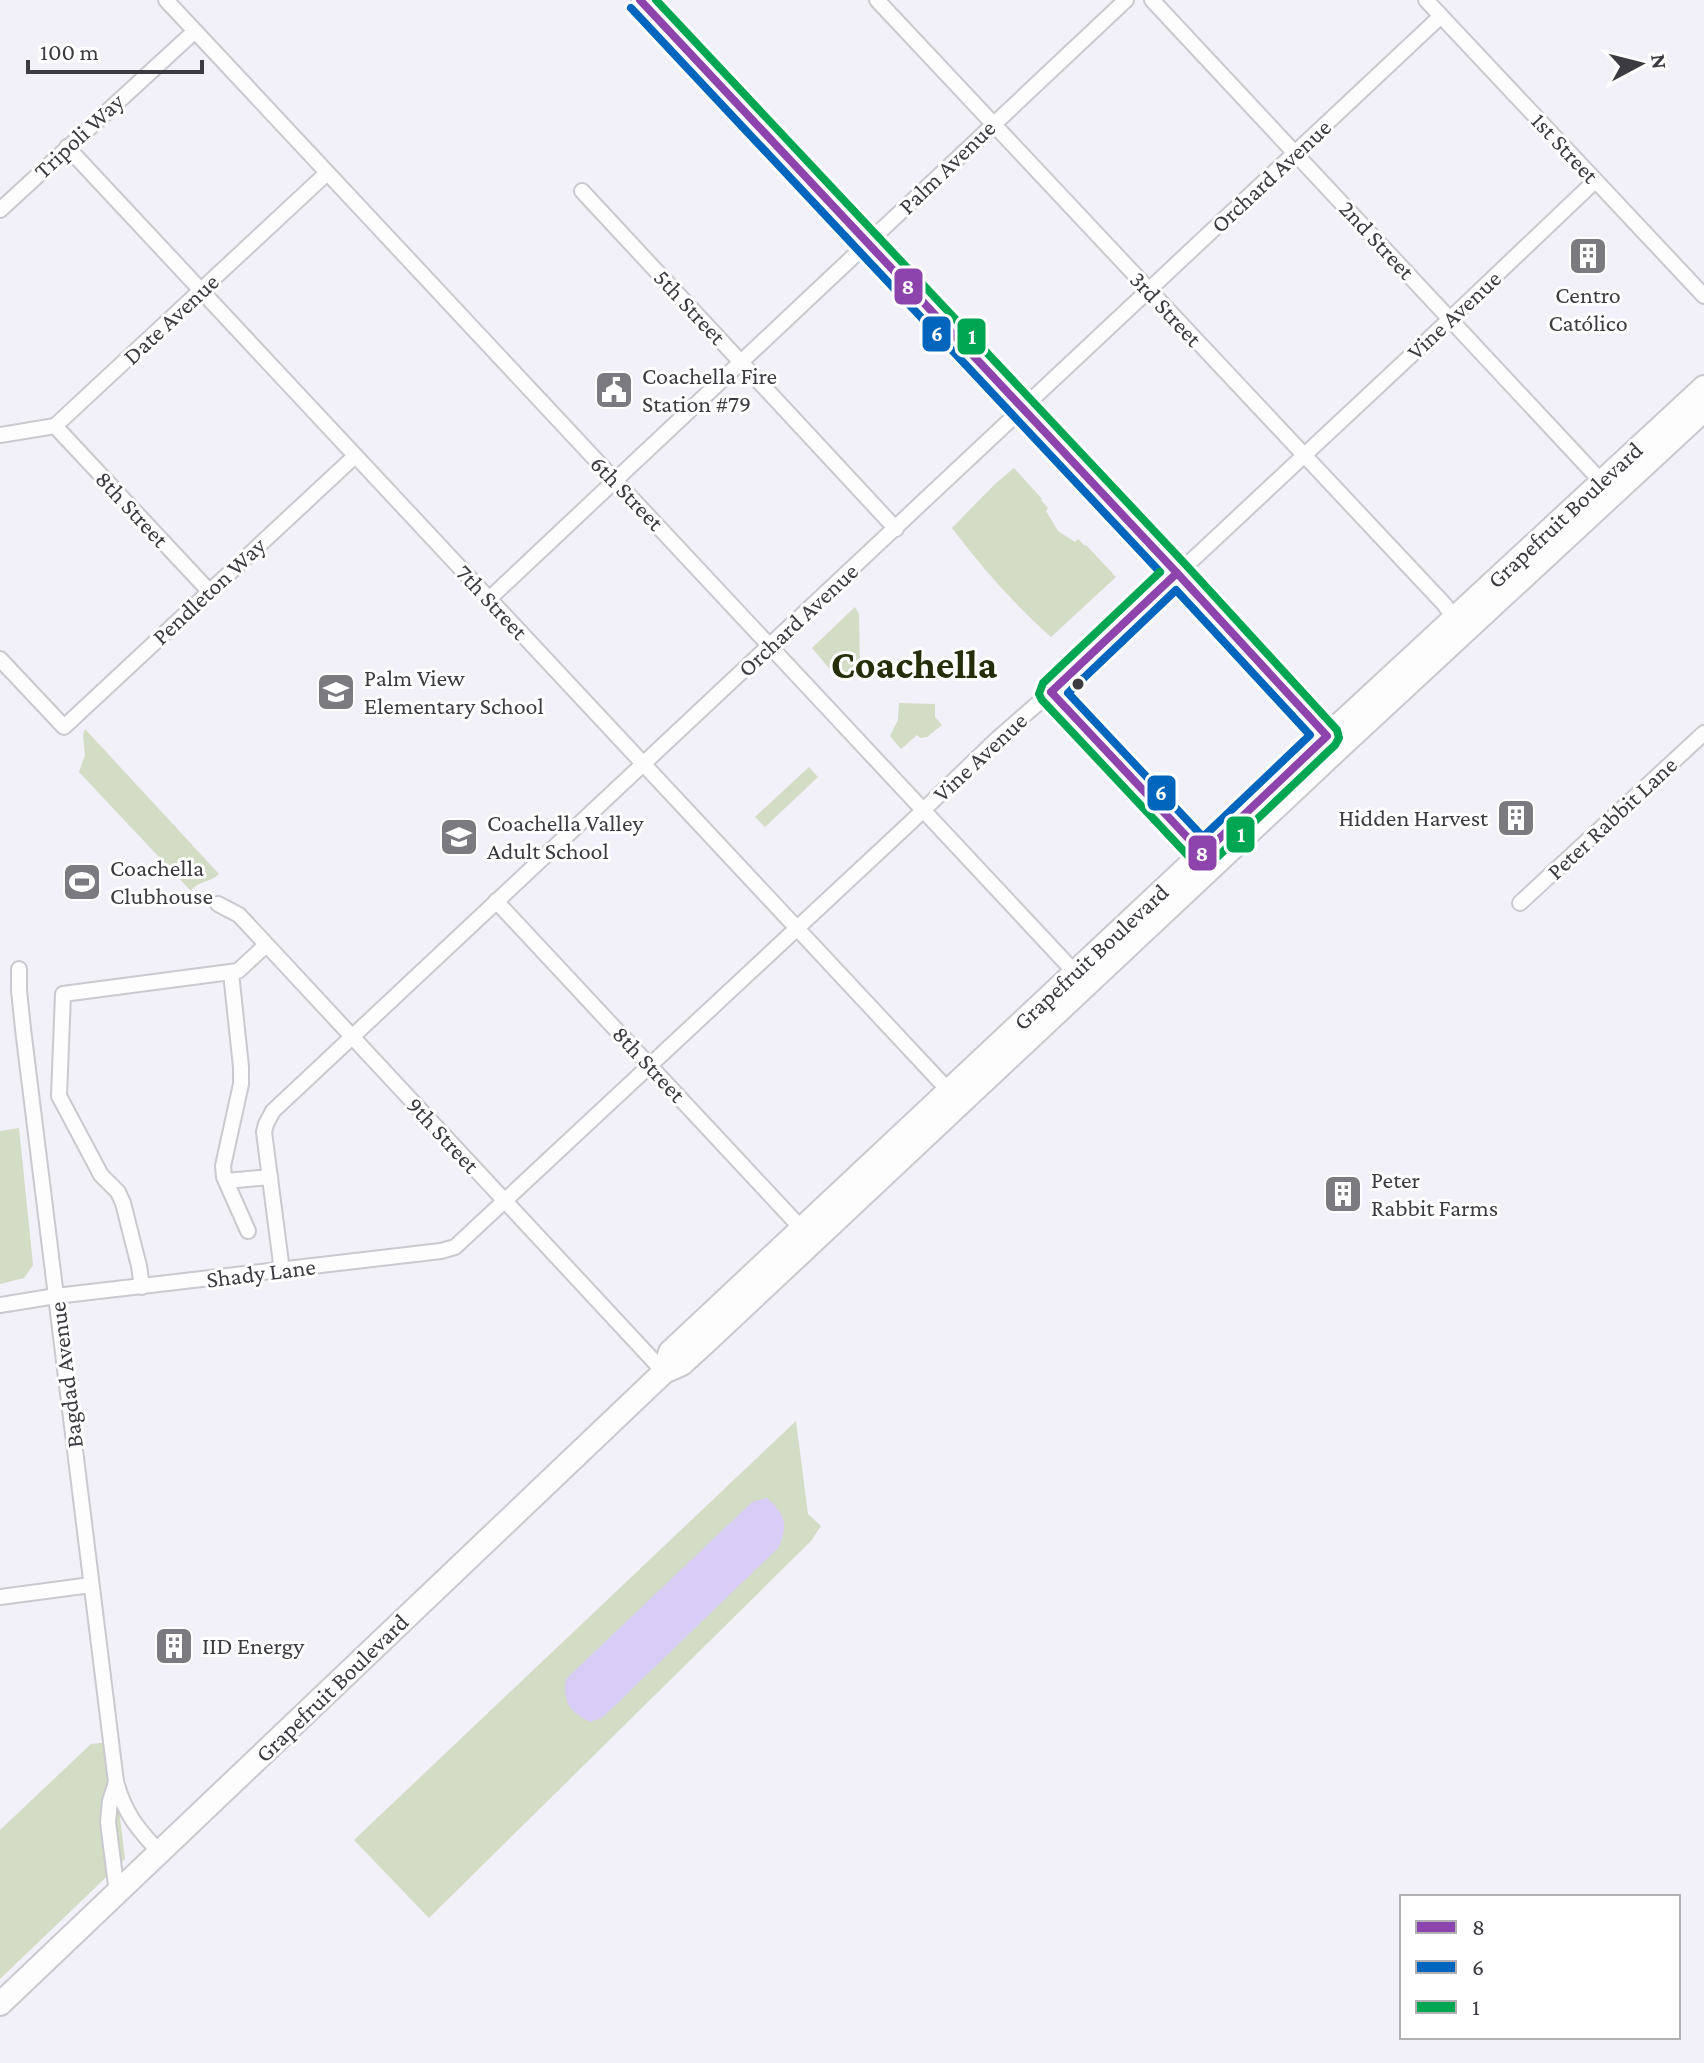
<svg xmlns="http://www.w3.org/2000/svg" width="1704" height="2063" font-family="'Crimson Pro',serif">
	<rect width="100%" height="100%" fill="#f2f0f8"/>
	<g fill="#d3dcc4">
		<path d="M1014 468 1042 499 1041 500 1048 508 1046 511 1058 531 1075 542 1078 539 1085 546 1086 545 1116 577 1051 637C1014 604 982 568 952 528L994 485Z"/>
		<path d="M855 607 859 614 860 673 839 680 812 648Z"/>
		<path d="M899 703 935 704V717L942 725 927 737 920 738 917 735 901 749 890 736 898 720Z"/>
		<path d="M85 729 219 874C210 883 199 880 191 891L79 772 85 755 83 735Z"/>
		<path d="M809 767 818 777 765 827 755 817Z"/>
		<path d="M19 1128 33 1265 24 1278 0 1284V1131Z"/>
		<path d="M796 1421 808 1514 821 1526 811 1541 429 1918 354 1840Z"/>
		<path d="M111 1742 125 1859 0 1979V1830L91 1744Z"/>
	</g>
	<path fill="#d7cdf7" d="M767 1498C786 1515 788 1524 779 1547L602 1718 590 1722C570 1712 562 1702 566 1679L752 1502Z"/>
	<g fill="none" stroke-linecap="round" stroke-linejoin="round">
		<defs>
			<g id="minor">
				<path d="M166 0 1081 979"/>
				<path d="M877 0 1444 604 1455 619"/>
				<path d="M1152 0 1601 481"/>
				<path d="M1426 0 1704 296"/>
				<path d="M67 147 949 1091"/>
				<path d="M582 191 896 529"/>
				<path d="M0 210 195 31"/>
				<path d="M55 426 209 591"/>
				<path d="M0 435 55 426 327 173"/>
				<path d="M489 599 1126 0"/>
				<path d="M0 659 64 727 355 456"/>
				<path d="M1051 692 1203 854"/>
				<path d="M496 901 802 1229"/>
				<path d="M1520 903 1704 733"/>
				<path d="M218 904 239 915 664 1372"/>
				<path d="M19 969V990L23 1029 116 1782C125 1814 137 1828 160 1853"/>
				<path d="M231 973 241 1067V1084L223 1166 224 1177 248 1231"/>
				<path d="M226 1181 270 1177"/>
				<path d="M282 1271 264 1132 266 1124 273 1111 1441 16"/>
				<path d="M142 1287 139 1266 123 1203 118 1192 101 1175 59 1096 63 994 238 971 266 945"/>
				<path d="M0 1305 56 1296 441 1251 455 1247 911 822 996 740 1051 692 1450 319 1595 181"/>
				<path d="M0 1597 91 1585"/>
				<path d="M116 1782 110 1801 108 1822 117 1893"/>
			</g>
			<path id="tertiary" d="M640 0 1177 573 1332 742"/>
			<g id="primary">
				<path d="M664 1372 670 1352 1327 736 1704 387"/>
				<path d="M0 2004 664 1372 682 1364 705 1343 1338 749 1704 410"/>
			</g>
		</defs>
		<use href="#minor" stroke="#cac9cf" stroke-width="18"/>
		<use href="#tertiary" stroke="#cac9cf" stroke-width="20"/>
		<use href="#primary" stroke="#cac9cf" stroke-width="26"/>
		<use href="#minor" stroke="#fdfdfe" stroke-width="14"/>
		<use href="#tertiary" stroke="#fdfdfe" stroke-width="16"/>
		<use href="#primary" stroke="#fdfdfe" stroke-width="22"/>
		<defs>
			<g id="bus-1">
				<path d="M640 0 1177 573"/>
				<path d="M1177 573 1327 736 1203 854 1051 692Z"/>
			</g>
			<g id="bus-2">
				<path d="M631 8 1160 572"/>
				<path d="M1176 590 1310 735 1203 837 1068 693Z"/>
			</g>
			<path id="bus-3" d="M656 0 1186 565 1337 730 1339 738 1335 745 1211 863 1205 866 1194 862 1042 700 1039 694 1043 683 1160 572"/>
		</defs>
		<use href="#bus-1" stroke="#fff" stroke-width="14"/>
		<use href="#bus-2" stroke="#fff" stroke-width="14"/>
		<use href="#bus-3" stroke="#fff" stroke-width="14"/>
		<use href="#bus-1" stroke="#8e44ad" stroke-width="8"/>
		<use href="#bus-2" stroke="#0065bd" stroke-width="8"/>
		<use href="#bus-3" stroke="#00a651" stroke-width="8"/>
	</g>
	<defs>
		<symbol id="building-square" viewBox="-11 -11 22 22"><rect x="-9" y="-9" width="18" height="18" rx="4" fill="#7c7a81" stroke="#fff"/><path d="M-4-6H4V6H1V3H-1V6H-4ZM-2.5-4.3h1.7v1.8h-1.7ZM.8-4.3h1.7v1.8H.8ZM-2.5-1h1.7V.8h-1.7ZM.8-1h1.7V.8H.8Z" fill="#fff"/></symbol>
		<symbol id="civic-square" viewBox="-11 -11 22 22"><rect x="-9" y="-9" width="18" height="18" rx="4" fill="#7c7a81" stroke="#fff"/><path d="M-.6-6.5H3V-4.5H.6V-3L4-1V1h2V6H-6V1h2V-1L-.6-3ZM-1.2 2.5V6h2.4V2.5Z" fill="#fff"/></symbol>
		<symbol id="school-square" viewBox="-11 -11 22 22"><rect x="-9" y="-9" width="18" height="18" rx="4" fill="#7c7a81" stroke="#fff"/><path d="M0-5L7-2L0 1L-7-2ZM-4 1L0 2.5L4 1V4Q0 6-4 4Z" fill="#fff"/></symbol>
		<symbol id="stadium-square" viewBox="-11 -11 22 22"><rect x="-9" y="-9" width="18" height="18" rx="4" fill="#7c7a81" stroke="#fff"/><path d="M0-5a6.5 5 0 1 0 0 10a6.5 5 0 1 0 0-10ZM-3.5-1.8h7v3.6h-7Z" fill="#fff"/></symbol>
	</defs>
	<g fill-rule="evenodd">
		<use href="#building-square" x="1566" y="234" width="44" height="44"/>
		<use href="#civic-square" x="592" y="368" width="44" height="44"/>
		<use href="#school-square" x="314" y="670" width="44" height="44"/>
		<use href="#building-square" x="1494" y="796" width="44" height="44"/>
		<use href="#school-square" x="437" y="815" width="44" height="44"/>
		<use href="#stadium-square" x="60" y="860" width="44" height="44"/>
		<use href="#building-square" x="1321" y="1172" width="44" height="44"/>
		<use href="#building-square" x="152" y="1624" width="44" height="44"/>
	</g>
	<circle fill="#3c3b41" stroke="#fff" stroke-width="3" cx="1078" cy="684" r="7"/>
	<g text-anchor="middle" stroke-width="6" stroke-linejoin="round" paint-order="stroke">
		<g font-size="24" fill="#3c3b41" stroke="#fff">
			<text transform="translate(79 136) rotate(-43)" y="8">Tripoli Way</text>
			<text transform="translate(1565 148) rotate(47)" y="8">1st Street</text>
			<text transform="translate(947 167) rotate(-44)" y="8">Palm Avenue</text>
			<text transform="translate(1271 176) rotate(-43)" y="8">Orchard Avenue</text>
			<text transform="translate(1377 240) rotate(47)" y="8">2nd Street</text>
			<text transform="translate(690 307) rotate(47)" y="8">5th Street</text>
			<text transform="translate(1166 309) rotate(47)" y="8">3rd Street</text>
			<text transform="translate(1454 315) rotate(-43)" y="8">Vine Avenue</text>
			<text transform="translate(171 319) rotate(-43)" y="8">Date Avenue</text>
			<text transform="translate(627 493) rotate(46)" y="8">6th Street</text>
			<text transform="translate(132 509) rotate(47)" y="8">8th Street</text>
			<text transform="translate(1565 515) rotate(-43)" y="8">Grapefruit Boulevard</text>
			<text transform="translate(209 591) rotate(-43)" y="8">Pendleton Way</text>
			<text transform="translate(492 602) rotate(47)" y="8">7th Street</text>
			<text transform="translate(798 620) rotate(-43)" y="8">Orchard Avenue</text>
			<text transform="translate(980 757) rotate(-43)" y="8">Vine Avenue</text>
			<text transform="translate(1612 818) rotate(-43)" y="8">Peter Rabbit Lane</text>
			<text transform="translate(1091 957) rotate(-43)" y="8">Grapefruit Boulevard</text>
			<text transform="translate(649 1064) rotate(47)" y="8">8th Street</text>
			<text transform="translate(443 1135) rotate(47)" y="8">9th Street</text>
			<text transform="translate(261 1273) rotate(-7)" y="8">Shady Lane</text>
			<text transform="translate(66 1375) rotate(-97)" y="8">Bagdad Avenue</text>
			<text transform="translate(332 1688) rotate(-44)" y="8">Grapefruit Boulevard</text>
		</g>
		<g font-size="24" fill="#3c3b41" stroke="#fff" text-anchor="start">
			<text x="1588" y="303" text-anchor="middle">Centro<tspan x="1588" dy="28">Católico</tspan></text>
			<text x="642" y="384">Coachella Fire<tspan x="642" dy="28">Station #79</tspan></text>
			<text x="364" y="686">Palm View<tspan x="364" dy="28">Elementary School</tspan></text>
			<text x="1488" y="826" text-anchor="end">Hidden Harvest</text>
			<text x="487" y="831">Coachella Valley<tspan x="487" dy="28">Adult School</tspan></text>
			<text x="110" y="876">Coachella<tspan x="110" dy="28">Clubhouse</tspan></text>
			<text x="1371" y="1188">Peter<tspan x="1371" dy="28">Rabbit Farms</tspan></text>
			<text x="202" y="1654">IID Energy</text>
		</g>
		<g font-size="40" font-weight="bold" fill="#242f09" stroke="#fff">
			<text x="914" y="678">Coachella</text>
		</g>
	</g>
	<g stroke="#fff" stroke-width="3">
		<rect x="893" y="267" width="31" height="39" rx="8" fill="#8e44ad"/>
		<rect x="921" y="315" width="31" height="38" rx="8" fill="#0065bd"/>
		<rect x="956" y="317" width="31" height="39" rx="8" fill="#00a651"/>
		<rect x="1146" y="774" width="31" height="38" rx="8" fill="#0065bd"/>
		<rect x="1225" y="815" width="31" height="39" rx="8" fill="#00a651"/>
		<rect x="1187" y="834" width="31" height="38" rx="8" fill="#8e44ad"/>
	</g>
	<g font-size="22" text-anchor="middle" font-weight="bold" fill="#fff">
		<text x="908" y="294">8</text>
		<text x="937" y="341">6</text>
		<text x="972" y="344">1</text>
		<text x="1161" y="800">6</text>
		<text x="1241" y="842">1</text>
		<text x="1202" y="861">8</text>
	</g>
	<rect x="1400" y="1895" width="280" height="144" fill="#ffffff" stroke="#b1b1b3" stroke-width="2"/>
	<rect x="1416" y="1921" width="40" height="12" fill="#8e44ad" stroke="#b1b1b3" stroke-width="2"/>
	<text x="1472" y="1935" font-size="24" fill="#3c3b41">8</text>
	<rect x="1416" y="1961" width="40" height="12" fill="#0065bd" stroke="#b1b1b3" stroke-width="2"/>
	<text x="1472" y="1975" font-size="24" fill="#3c3b41">6</text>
	<rect x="1416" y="2001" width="40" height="12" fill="#00a651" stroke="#b1b1b3" stroke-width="2"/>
	<text x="1472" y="2015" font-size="24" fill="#3c3b41">1</text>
	<g transform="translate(1640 64) rotate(83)" stroke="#ffffff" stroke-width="6" paint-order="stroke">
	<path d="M0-6L14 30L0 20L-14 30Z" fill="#3c3b41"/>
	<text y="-12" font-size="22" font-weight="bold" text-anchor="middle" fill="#3c3b41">N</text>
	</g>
	<path d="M28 60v12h174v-12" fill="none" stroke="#3c3b41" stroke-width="4"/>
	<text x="40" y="60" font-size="24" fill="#3c3b41" stroke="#ffffff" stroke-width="6" paint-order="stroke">100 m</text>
</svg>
